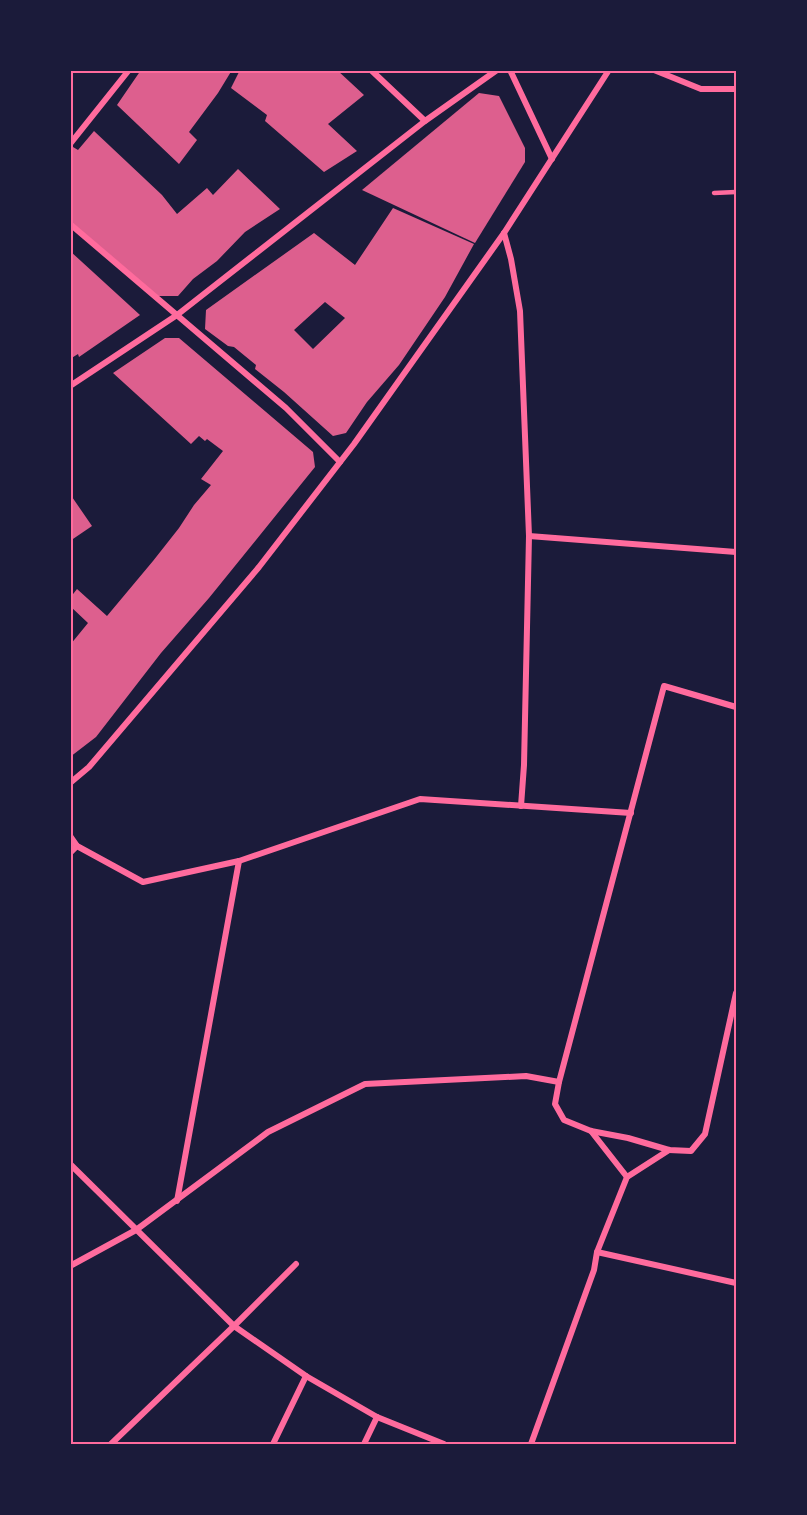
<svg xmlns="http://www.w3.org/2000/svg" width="807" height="1515" font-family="'DejaVu Sans',sans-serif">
	<rect width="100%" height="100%" fill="#1b1b3a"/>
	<g fill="#dd5f8e" fill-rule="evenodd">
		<path d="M141 70H232L218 93 189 132 197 140 179 164 117 105Z"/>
		<path d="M240 70H337L364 95 328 124 357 151 324 172 265 121 267 115 231 88Z"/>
		<path d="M479 93 499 96 525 148V162L475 243 362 190Z"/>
		<path d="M94 131 162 195 177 214 207 188 213 195 238 169 280 209 245 232 217 261 193 279 178 296H158L70 221V150L73 147 78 150Z"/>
		<path d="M393 208 474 244 445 297 399 365 367 402 346 433 333 436 284 392 255 369 256 365 234 347 228 346 205 329 206 310 314 233 355 265ZM325 302 345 318 313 349 294 330Z"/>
		<path d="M70 251 140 315 79 357 78 354 70 359Z"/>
		<path d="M165 338H179L313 452 315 467 209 598 161 653 96 737 70 757V645L88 623 70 606V598L77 589 107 616 153 561 179 528 194 505 211 485 201 479 223 451 207 439 205 441 199 436 191 444 113 373Z"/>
		<path d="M70 494 92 526 70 541Z"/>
	</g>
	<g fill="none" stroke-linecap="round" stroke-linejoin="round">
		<path stroke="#ff6b9d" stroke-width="4.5" d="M714 193 736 192"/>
		<g stroke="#ff6b9d" stroke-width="6">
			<path d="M371 70 425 121"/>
			<path d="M510 70 552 159"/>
			<path d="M654 70 701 89H736"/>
			<path d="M70 144 129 70"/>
			<path d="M70 224 286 408 340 462"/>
			<path d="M504 233 511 259 520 311 529 536 524 765 521 806"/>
			<path d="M70 386 177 315 425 121 497 70"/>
			<path d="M529 536 736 552"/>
			<path d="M736 707 664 686 559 1082 555 1104 564 1120 591 1131 628 1138 669 1150 691 1151 705 1134 736 993"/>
			<path d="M70 783 89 767 259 567 354 444 504 233 609 70"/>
			<path d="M70 836 77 846 143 882 239 861 420 799 631 813"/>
			<path d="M70 853 77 846"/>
			<path d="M591 1131 627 1177"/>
			<path d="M70 1164 234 1326 306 1376 377 1417 444 1444"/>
			<path d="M177 1201 239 861"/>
			<path d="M597 1252 736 1283"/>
			<path d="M70 1266 136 1230 268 1132 365 1084 526 1076 559 1082"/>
			<path d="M111 1444 234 1326 296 1264"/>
			<path d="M273 1444 306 1376"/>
			<path d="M364 1444 377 1417"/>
			<path d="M531 1444 594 1270 597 1252 627 1177 669 1150"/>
		</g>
	</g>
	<rect width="807" height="1515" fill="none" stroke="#1b1b3a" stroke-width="144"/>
	<rect x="72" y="72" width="663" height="1371" fill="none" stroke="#ff6b9d" stroke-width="2"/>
</svg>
